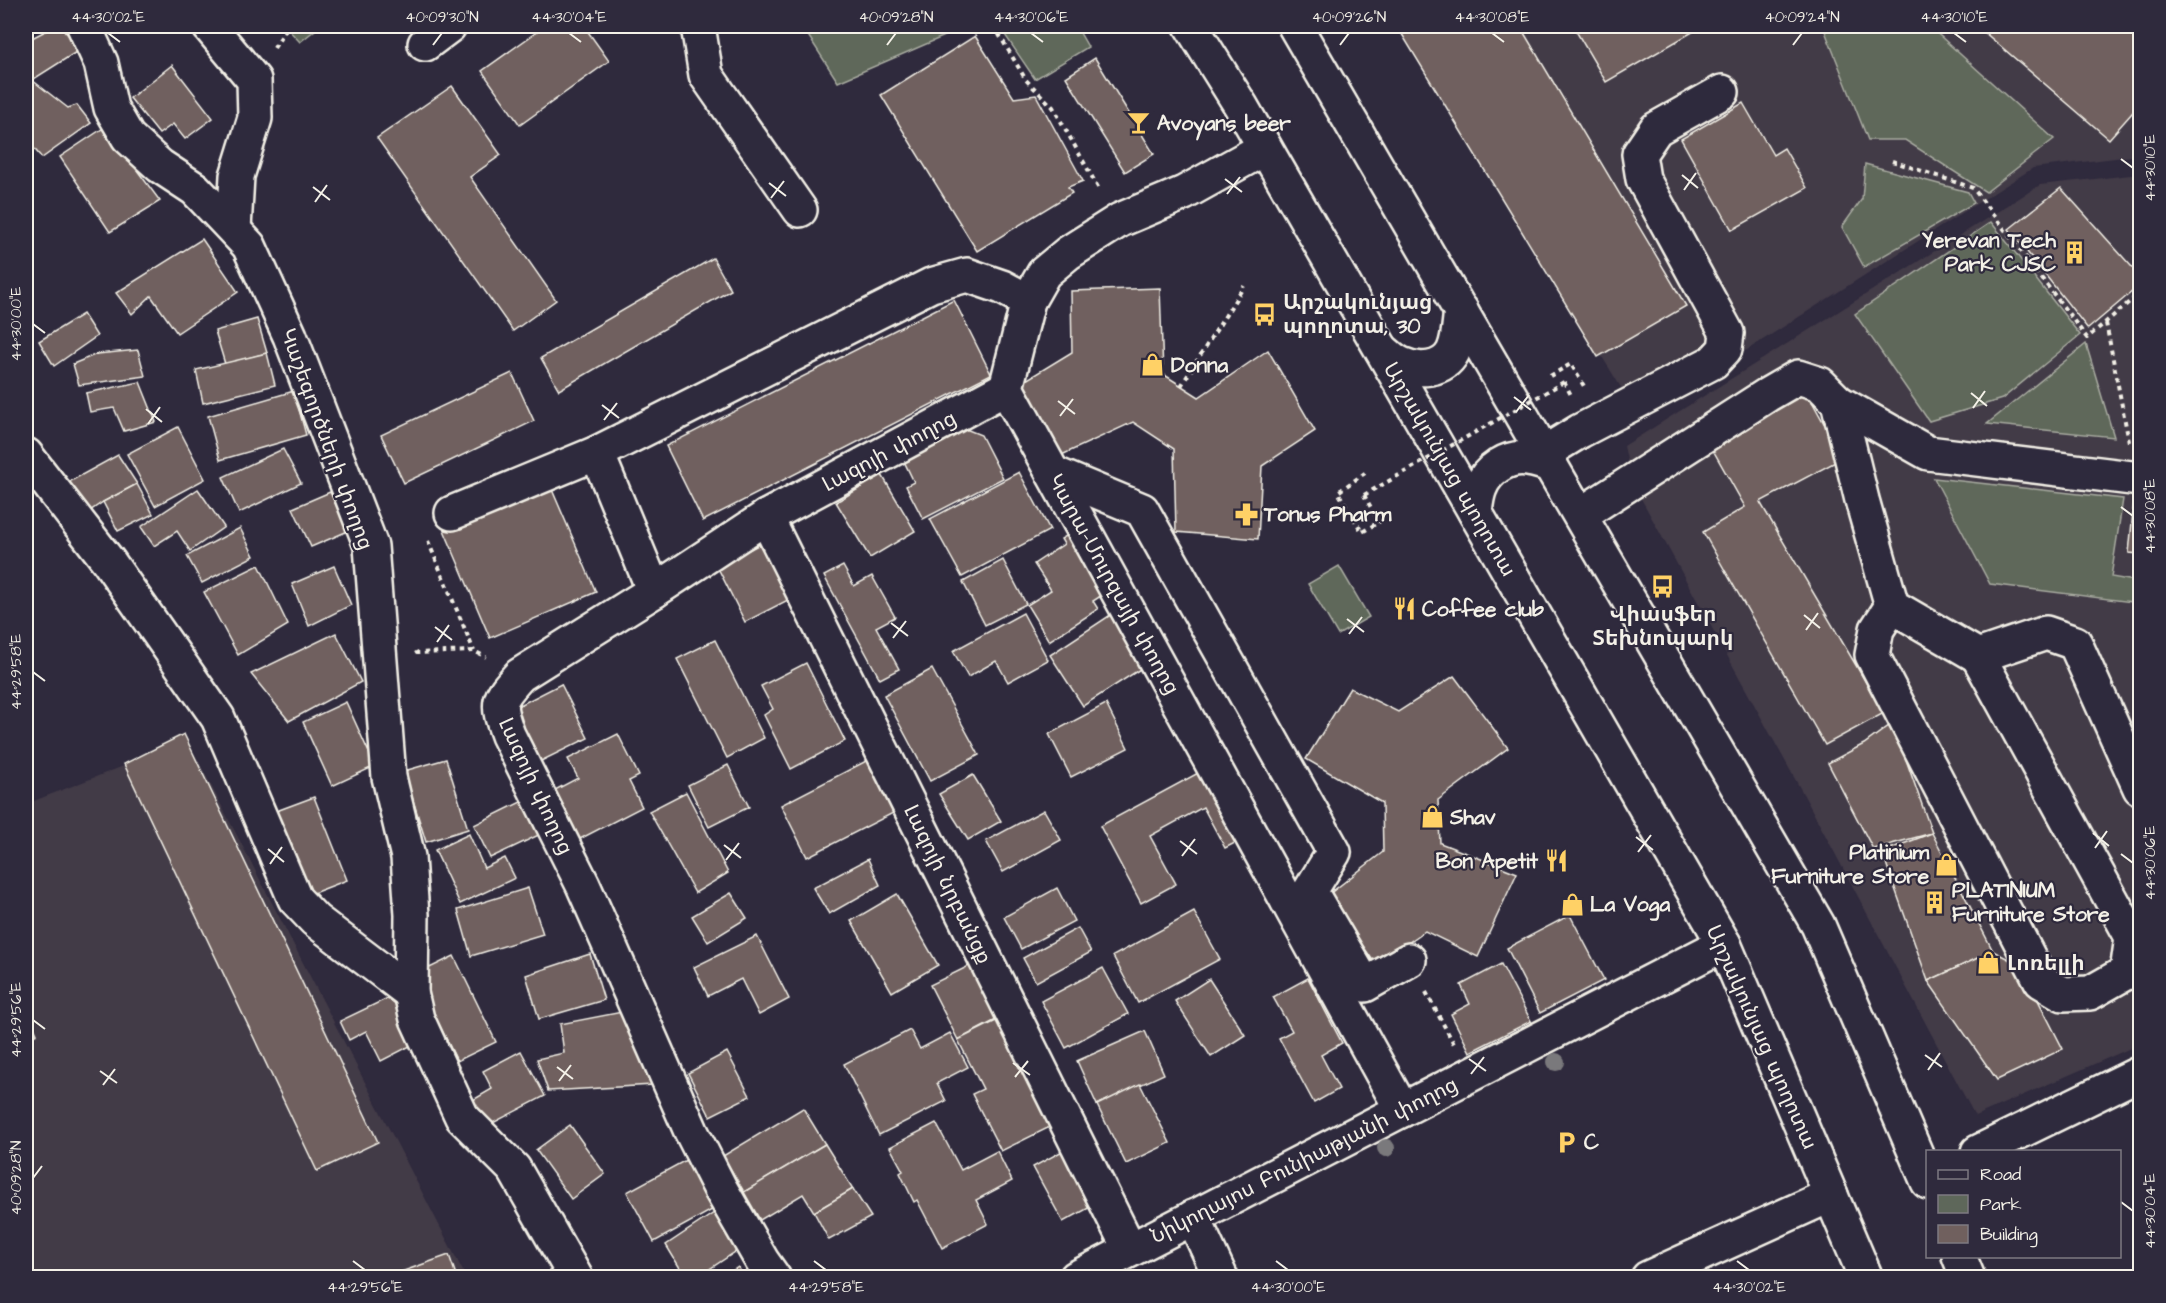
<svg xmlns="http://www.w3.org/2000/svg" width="2166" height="1303" font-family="'Architects Daughter','Noto Sans Armenian',sans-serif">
	<rect width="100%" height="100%" fill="#2f2a3d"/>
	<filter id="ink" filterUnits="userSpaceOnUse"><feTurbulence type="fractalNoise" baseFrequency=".0167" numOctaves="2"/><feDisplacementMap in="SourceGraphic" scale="12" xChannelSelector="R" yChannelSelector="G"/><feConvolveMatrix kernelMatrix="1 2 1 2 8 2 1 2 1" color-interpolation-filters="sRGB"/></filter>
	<g filter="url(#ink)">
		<g fill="#423a47">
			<path d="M1397 26H2140V155L2033 168 1640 418Z"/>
			<path d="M2140 174V1044L1975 1116 1806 799 1632 482 1624 446 2040 185Z"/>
			<path d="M188 741 466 1277 26 1278V804Z"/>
		</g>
		<g fill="#5e675a" stroke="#a9aca1" stroke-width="1.5">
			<path d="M285 26H320L300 42Z"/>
			<path d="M802 26H968L838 82Z"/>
			<path d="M999 26H1076L1088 47 1035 79Z"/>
			<path d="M1823 26H1929L2054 139 1986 192 1905 140H1868Z"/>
			<path d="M1865 164 1968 192 1974 203 1864 267 1842 227 1862 199Z"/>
			<path d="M1991 222 2080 335 2002 399 1929 421 1855 314Z"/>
			<path d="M2086 344 2114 437 1987 424Z"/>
			<path d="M1934 478 2123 499 2111 577 2140 582V603L1990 584Z"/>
			<path d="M1339 566 1369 617 1338 635 1308 584Z"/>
		</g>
		<g fill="#70605e" stroke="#f4f1e8" stroke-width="1.5">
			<path d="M55 26H60L81 49 26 84V41Z"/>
			<path d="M545 26H584L609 61 520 125 482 71Z"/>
			<path d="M1397 26H1520L1686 306 1598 357Z"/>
			<path d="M1573 26H1703L1606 82Z"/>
			<path d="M1977 26H2140V104L2109 139Z"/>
			<path d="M975 36 1014 98 1036 95 1083 181 1068 187 1072 193 977 251 881 95Z"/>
			<path d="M1095 58 1154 154 1125 172 1066 77Z"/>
			<path d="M172 65 213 118 185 139 173 124 159 134 130 98Z"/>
			<path d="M32 80 68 108 77 105 91 123 42 158 31 145 26 151V84Z"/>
			<path d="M452 86 501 155 470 177 556 300 513 331 377 138Z"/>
			<path d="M1743 103 1773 155 1784 148 1807 188 1732 230 1681 139Z"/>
			<path d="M105 127 160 201 110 232 60 157Z"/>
			<path d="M2061 188 2140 276V285L2088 329 2009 229Z"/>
			<path d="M202 239 238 292 177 333 151 296 132 314 116 293Z"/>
			<path d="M713 258 731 290 559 390 541 358Z"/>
			<path d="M1160 288 1163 374 1199 397 1268 350 1315 431 1262 466 1258 539 1176 532 1174 449 1133 422 1053 459 1021 383 1072 352 1071 291Z"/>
			<path d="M954 300 991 374 703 521 666 446Z"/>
			<path d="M83 314 97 336 54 366 39 341Z"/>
			<path d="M257 319 267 353 225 364 215 331Z"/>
			<path d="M138 350 145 376 79 385 73 364 97 354Z"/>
			<path d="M267 353 275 385 203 403 196 370Z"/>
			<path d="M512 373 534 421 404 483 381 435Z"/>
			<path d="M140 382 156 422 124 431 114 408 90 412 86 393Z"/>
			<path d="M1804 387 1843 458 1760 502 1884 713 1825 745 1703 532 1745 507 1709 443Z"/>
			<path d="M294 391 306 435 220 460 208 416Z"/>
			<path d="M953 424 981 435 1003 478 923 519 906 486 914 482 899 451Z"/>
			<path d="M178 427 205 479 155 506 127 454Z"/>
			<path d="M283 449 301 483 239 513 223 477Z"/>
			<path d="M118 455 137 484 103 502 87 513 67 483Z"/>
			<path d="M1019 472 1050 530 962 577 930 519Z"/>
			<path d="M882 475 915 531 870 558 836 502Z"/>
			<path d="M137 484 153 514 118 531 103 502Z"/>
			<path d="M550 485 596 592 490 638 444 530Z"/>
			<path d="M198 489 224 527 190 551 177 531 154 546 141 527Z"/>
			<path d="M2135 491H2140V554L2129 553Z"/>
			<path d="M330 492 348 531 311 547 293 508Z"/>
			<path d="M240 528 254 556 202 583 187 556Z"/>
			<path d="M1078 529 1115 587 1093 601 1098 609 1049 641 1027 605 1051 590 1034 564 1064 544 1061 539Z"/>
			<path d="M760 544 788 600 745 622 717 566Z"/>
			<path d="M1003 560 1026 604 985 625 963 582Z"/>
			<path d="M259 565 288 625 238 655 204 592Z"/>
			<path d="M334 566 351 605 309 626 292 584Z"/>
			<path d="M843 566 854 586 872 576 895 617 876 627 899 669 880 679 824 576Z"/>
			<path d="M1023 613 1048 660 1008 682 996 661 968 677 953 651Z"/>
			<path d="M1112 614 1145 666 1083 706 1050 655Z"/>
			<path d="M336 633 361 682 289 721 251 674Z"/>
			<path d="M715 640 764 738 727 758 677 659Z"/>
			<path d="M806 663 845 741 791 769 764 715 773 709 761 686Z"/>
			<path d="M932 669 979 755 930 781 884 695Z"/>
			<path d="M1454 676 1508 748 1438 800 1440 843 1517 873 1478 957 1425 931 1376 965 1328 895 1383 852 1382 803 1306 759 1350 688 1398 712Z"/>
			<path d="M561 684 588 738 541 761 514 708Z"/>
			<path d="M346 702 375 766 332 786 303 722Z"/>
			<path d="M1106 704 1128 748 1071 777 1049 734Z"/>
			<path d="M1893 723 1932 833 1873 849 1828 763 1864 744Z"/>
			<path d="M184 734 378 1142 317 1171 124 764Z"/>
			<path d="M618 734 639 776 629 781 642 807 578 840 553 791 578 778 568 759Z"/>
			<path d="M872 758 899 810 807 857 781 805Z"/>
			<path d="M446 759 468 829 426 842 404 771Z"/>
			<path d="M728 765 749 807 709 827 688 785Z"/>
			<path d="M1200 772 1237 842 1225 848 1203 807 1150 836 1176 884 1141 903 1100 826Z"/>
			<path d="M973 775 1001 821 968 840 939 794Z"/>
			<path d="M686 792 728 873 695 893 649 811Z"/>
			<path d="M314 797 347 880 303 897 271 813Z"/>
			<path d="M525 800 541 834 490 858 474 825Z"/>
			<path d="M1044 810 1061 840 1003 872 986 841Z"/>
			<path d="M1932 833 1993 951 1928 981 1882 852Z"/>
			<path d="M469 834 484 868 505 858 515 878 460 904 435 850Z"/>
			<path d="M868 859 880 885 829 914 813 888Z"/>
			<path d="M528 888 543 934 471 956 458 910Z"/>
			<path d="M1057 888 1074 921 1021 949 1004 917Z"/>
			<path d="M731 893 747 918 708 942 692 916Z"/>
			<path d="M897 894 938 965 892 992 851 921Z"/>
			<path d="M1194 912 1220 959 1138 1003 1113 956Z"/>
			<path d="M1570 915 1604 980 1540 1013 1507 948Z"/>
			<path d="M1078 928 1091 952 1036 982 1023 958Z"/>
			<path d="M757 936 789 999 759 1015 741 979 708 996 694 967Z"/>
			<path d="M1993 951 2020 965 2063 1049 1997 1080 1928 981Z"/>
			<path d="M590 954 604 1000 539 1019 526 975Z"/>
			<path d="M454 956 496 1042 457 1061 415 975Z"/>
			<path d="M1501 964 1531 1021 1470 1052 1451 1014 1470 1004 1461 985Z"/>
			<path d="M971 965 998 1019 958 1040 930 985Z"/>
			<path d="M1103 968 1128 1014 1066 1048 1041 1001Z"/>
			<path d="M1308 978 1342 1043 1321 1055 1339 1089 1314 1103 1279 1038 1292 1031 1273 997Z"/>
			<path d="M1209 979 1245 1035 1211 1057 1175 1001Z"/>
			<path d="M394 995 416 1043 381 1061 366 1031 349 1040 340 1021Z"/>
			<path d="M26 1009 37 1034 26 1039Z"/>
			<path d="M622 1012 653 1085 548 1091 537 1059 564 1053 560 1024Z"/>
			<path d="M1002 1018 1056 1124 1001 1151 972 1094 983 1089 958 1040Z"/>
			<path d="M910 1030 920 1049 950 1033 968 1067 937 1083 946 1101 879 1135 844 1064Z"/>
			<path d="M1145 1031 1164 1074 1097 1105 1077 1061Z"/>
			<path d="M521 1051 545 1096 487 1126 473 1100 492 1089 483 1071Z"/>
			<path d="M727 1052 750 1096 710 1116 688 1073Z"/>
			<path d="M1140 1084 1170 1143 1126 1164 1097 1105Z"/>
			<path d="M803 1108 825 1144 744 1192 723 1156Z"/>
			<path d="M936 1123 961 1170 997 1151 1012 1181 976 1200 988 1224 942 1248 917 1200 914 1202 900 1173 903 1171 890 1147Z"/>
			<path d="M570 1125 605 1174 571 1199 536 1150Z"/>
			<path d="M825 1144 853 1189 814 1212 803 1194 760 1220 744 1192Z"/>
			<path d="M1066 1149 1096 1204 1063 1222 1033 1167Z"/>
			<path d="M686 1160 712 1210 654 1242 627 1192Z"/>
			<path d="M853 1189 871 1217 829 1240 814 1212Z"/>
			<path d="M717 1211 741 1248 696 1278H686L666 1245Z"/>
			<path d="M449 1255 457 1278H384Z"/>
			<path d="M738 1267 745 1278H722Z"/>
		</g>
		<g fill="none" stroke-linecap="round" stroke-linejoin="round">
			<defs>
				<g id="minor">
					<path d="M84 26 101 63 111 108 128 137 160 166 195 189 249 246 290 336 371 546 389 777 408 857 412 915 411 993 417 1019 462 1117 514 1169 576 1278"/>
					<path d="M209 26 254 80 255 118 237 176 234 229"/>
					<path d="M698 26 706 75 800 210"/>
					<path d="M425 44 449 26"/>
					<path d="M1265 148 1184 193 1120 220 1068 253 1044 273 1028 301 1006 388 1402 1110"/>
					<path d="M1838 402 1928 453 2140 479"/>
					<path d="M597 453 654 591"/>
					<path d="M1544 453 1580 431 1713 362 1725 349 1727 333 1643 179 1639 154 1656 129 1722 92"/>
					<path d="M26 455 109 562 218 718 295 899 315 920 411 993"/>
					<path d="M1053 473 1142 510 1334 852 1310 891 1365 985 1409 960"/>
					<path d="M452 513 597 453 931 285 967 275 1002 287 1028 301"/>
					<path d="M1580 515 1767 395 1798 377 1820 384 1838 402 1862 500 1892 606 1978 656 2046 633 2075 643 2140 788"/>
					<path d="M766 517 1130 1250"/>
					<path d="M1892 606 1877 629 1872 655 2041 981 2063 994 2090 993 2127 972 2132 937 1978 656"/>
					<path d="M1978 1152 2140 1073"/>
					<path d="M1193 1217 1221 1278"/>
					<path d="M774 1278 762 1261 720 1188 691 1131 583 885 508 735C496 702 497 700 520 675L654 591 766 517 1006 388"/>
					<path d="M1076 1278 1724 944"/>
					<path d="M1648 1278 1831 1195"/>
				</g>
				<g id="major">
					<path d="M1191 26 1241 106 1724 944 1866 1278"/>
					<path d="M1295 26 1818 925 1928 1182"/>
					<path d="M1382 350C1388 355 1394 361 1401 364 1418 372 1443 371 1453 352 1459 340 1459 324 1461 310"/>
					<path d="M1475 512C1476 504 1477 495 1480 488 1487 470 1507 456 1527 459 1535 460 1543 463 1551 465"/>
					<path d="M1959 1256 1968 1278"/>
				</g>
			</defs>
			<use href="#minor" stroke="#f4f1e8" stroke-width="38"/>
			<use href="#major" stroke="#f4f1e8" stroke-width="38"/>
			<g stroke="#f4f1e8" stroke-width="4" stroke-dasharray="4.5 4.5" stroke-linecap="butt">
				<path d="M994 26 1026 80 1053 107 1100 191"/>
				<path d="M274 48 288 26"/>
				<path d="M1892 161 1973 188 2087 338 2140 293"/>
				<path d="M2106 323 2129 442"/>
				<path d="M1550 376 1571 364 1585 388"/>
				<path d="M1564 382 1571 395"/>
				<path d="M1181 386 1244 286"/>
				<path d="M1364 495 1379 522 1362 532 1338 492 1365 473"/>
				<path d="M428 541 474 651"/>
				<path d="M416 651 417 653 474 651 486 657"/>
				<path d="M1426 992 1454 1044"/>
			</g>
			<use href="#minor" stroke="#2f2a3d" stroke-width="33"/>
			<use href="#major" stroke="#2f2a3d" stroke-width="33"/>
			<path stroke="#f4f1e8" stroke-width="4" stroke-dasharray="4.5 4.5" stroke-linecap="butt" d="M1364 495 1564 382"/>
		</g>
		<g fill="#7a797c">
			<circle cx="1556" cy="1062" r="9"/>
			<circle cx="1386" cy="1148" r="9"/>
		</g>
	</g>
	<path fill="none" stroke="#f4f1e8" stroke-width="2" d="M108 33 120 42M569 33 581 42M1031 33 1043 42M1492 33 1504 42M1954 33 1966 42M433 45 442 33M887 45 896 33M1340 45 1349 33M1793 45 1802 33M2121 159 2133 168M1682 175 1698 188M1225 179 1242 192M769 183 786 196M313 187 330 200M1684 190 1696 173M1227 194 1240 177M771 198 784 181M315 202 327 185M33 324 45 333M1971 393 1987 406M1514 397 1531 410M1058 401 1075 414M602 405 619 418M1973 408 1985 391M146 409 162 422M1516 412 1529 395M1060 416 1073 399M604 420 617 403M148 424 160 407M2121 507 2133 516M1804 615 1820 628M1347 619 1364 632M891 623 908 636M435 627 452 640M1806 630 1818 613M1349 634 1362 617M893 638 906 621M437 642 449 625M33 672 45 681M2093 833 2109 846M1636 837 1653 850M1180 841 1197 854M724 845 741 858M2095 848 2107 831M268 849 284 862M1638 852 1651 835M2121 854 2133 863M1182 856 1195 839M726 860 739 843M270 864 282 847M33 1020 45 1029M1925 1055 1942 1067M1469 1059 1486 1071M1013 1063 1030 1075M557 1067 573 1079M1928 1070 1940 1053M100 1071 117 1083M1471 1074 1484 1057M1015 1077 1028 1061M559 1081 571 1065M103 1085 115 1069M33 1178 42 1166M2121 1202 2133 1211M353 1261 365 1270M814 1261 826 1270M1276 1261 1288 1270M1737 1261 1749 1270"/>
	<defs>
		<symbol id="bar-bare" viewBox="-9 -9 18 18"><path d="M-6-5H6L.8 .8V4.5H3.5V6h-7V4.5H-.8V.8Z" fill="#ffd166" stroke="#2f2a3d" stroke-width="2.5" paint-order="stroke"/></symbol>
		<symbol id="building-bare" viewBox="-9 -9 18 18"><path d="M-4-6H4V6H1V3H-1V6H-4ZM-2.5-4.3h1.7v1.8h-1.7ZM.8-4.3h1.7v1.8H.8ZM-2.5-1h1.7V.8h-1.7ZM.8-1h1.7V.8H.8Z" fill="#ffd166" stroke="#2f2a3d" stroke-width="2.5" paint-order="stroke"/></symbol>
		<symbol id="bus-bare" viewBox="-9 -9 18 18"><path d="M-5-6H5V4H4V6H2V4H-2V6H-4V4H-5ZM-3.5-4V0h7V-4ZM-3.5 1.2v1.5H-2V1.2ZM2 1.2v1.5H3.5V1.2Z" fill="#ffd166" stroke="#2f2a3d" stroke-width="2.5" paint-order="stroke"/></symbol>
		<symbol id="shop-bare" viewBox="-9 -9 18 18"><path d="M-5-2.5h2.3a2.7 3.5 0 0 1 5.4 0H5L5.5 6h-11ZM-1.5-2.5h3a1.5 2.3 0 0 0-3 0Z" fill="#ffd166" stroke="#2f2a3d" stroke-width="2.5" paint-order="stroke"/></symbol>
		<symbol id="pharmacy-bare" viewBox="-9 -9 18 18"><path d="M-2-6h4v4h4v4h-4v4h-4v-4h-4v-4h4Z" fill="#ffd166" stroke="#2f2a3d" stroke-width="2.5" paint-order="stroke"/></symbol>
		<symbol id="restaurant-bare" viewBox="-9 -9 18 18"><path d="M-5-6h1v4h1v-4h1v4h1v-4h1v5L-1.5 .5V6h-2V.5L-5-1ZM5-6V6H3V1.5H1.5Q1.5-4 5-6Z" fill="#ffd166" stroke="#2f2a3d" stroke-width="2.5" paint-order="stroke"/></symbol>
		<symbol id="parking-bare" viewBox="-9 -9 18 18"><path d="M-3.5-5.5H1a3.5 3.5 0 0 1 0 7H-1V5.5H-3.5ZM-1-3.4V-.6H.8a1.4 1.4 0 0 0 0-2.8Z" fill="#ffd166" stroke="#2f2a3d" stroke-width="2.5" paint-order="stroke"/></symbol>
	</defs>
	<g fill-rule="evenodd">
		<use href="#bar-bare" x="1122" y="106" width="33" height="33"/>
		<use href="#building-bare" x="2058" y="236" width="33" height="33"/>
		<use href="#bus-bare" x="1248" y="298" width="33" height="33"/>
		<use href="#shop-bare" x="1136" y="348" width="33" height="33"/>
		<use href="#pharmacy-bare" x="1230" y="498" width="33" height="33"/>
		<use href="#bus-bare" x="1646" y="570" width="33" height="33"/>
		<use href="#restaurant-bare" x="1388" y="592" width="33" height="33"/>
		<use href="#shop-bare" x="1416" y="800" width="33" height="33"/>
		<use href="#restaurant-bare" x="1540" y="844" width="33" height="33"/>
		<use href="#shop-bare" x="1930" y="848" width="33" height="33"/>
		<use href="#building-bare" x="1918" y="886" width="33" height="33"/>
		<use href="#shop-bare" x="1556" y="888" width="33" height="33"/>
		<use href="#shop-bare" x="1972" y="946" width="33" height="33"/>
		<use href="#parking-bare" x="1550" y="1126" width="33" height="33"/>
	</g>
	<g text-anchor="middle" stroke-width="4.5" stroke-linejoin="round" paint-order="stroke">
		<g font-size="21" font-weight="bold" fill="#f4f1e8" stroke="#2f2a3d" text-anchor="start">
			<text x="1157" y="130">Avoyans beer</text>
			<text x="2056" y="247" text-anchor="end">Yerevan Tech<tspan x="2056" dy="24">Park CJSC</tspan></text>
			<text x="1283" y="309">Արշակունյաց<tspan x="1283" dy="24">պողոտա, 30</tspan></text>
			<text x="1171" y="372">Donna</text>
			<text x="1264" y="521">Tonus Pharm</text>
			<text x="1422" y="616">Coffee club</text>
			<text x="1663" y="621" text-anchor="middle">Վիասֆեր<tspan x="1663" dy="24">Տեխնոպարկ</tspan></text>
			<text x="1450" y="824">Shav</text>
			<text x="1929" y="859" text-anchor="end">Platinium<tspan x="1929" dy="24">Furniture Store</tspan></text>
			<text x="1538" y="868" text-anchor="end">Bon Apetit</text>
			<text x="1952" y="897">PLATINIUM<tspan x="1952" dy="24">Furniture Store</tspan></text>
			<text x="1590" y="911">La Voga</text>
			<text x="2007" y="970">Լոռելլի</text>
			<text x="1584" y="1149">C</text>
		</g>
		<g font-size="21" fill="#f4f1e8" stroke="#2f2a3d">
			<text transform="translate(327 439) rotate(70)" y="7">Կաշեգործների փողոց</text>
			<text transform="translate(889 451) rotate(-28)" y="7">Լազոյի փողոց</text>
			<text transform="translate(1450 469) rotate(60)" y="7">Արշակունյաց պողոտա</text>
			<text transform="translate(1114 584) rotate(61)" y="7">Կարա-Մուրզայի փողոց</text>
			<text transform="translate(536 786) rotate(65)" y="7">Լազոյի փողոց</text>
			<text transform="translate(948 884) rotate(64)" y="7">Լազոյի նրբանցք</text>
			<text transform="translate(1762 1037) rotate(66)" y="7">Արշակունյաց պողոտա</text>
			<text transform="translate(1304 1160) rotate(-27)" y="7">Նիկողայոս Բունիաթյանի փողոց</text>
		</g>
	</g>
	<rect width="2166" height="1303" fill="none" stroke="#2f2a3d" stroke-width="66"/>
	<rect x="1926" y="1150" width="195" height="108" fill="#2f2a3d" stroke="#7e7a81" stroke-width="1.5"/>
	<rect x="1938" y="1170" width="30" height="9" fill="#2f2a3d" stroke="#7e7a81" stroke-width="1.5"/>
	<text x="1980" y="1180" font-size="18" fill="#f4f1e8">Road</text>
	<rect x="1938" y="1195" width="30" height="18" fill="#5e675a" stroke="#7e7a81" stroke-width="1.5"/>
	<text x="1980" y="1210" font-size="18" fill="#f4f1e8">Park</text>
	<rect x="1938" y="1225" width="30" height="18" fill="#70605e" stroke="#7e7a81" stroke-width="1.5"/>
	<text x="1980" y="1240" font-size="18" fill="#f4f1e8">Building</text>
	<rect x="33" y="33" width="2100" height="1237" fill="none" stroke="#f4f1e8" stroke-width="2"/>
	<g font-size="15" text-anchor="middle" fill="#f4f1e8">
		<text x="108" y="22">44°30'02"E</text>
		<text x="442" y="22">40°09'30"N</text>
		<text x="569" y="22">44°30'04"E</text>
		<text x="896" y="22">40°09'28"N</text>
		<text x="1031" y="22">44°30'06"E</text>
		<text x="1349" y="22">40°09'26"N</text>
		<text x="1492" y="22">44°30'08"E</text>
		<text x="1802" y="22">40°09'24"N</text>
		<text x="1954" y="22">44°30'10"E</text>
		<text transform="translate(2150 168) rotate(-90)" y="5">44°30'10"E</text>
		<text transform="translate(16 324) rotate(-90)" y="5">44°30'00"E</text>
		<text transform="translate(2150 516) rotate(-90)" y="5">44°30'08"E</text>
		<text transform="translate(16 672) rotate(-90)" y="5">44°29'58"E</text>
		<text transform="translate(2150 863) rotate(-90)" y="5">44°30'06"E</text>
		<text transform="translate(16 1020) rotate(-90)" y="5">44°29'56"E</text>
		<text transform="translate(16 1178) rotate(-90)" y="5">40°09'28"N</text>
		<text transform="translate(2150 1211) rotate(-90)" y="5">44°30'04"E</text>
		<text x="365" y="1292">44°29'56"E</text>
		<text x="826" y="1292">44°29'58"E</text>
		<text x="1288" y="1292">44°30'00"E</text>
		<text x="1749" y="1292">44°30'02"E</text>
	</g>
</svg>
